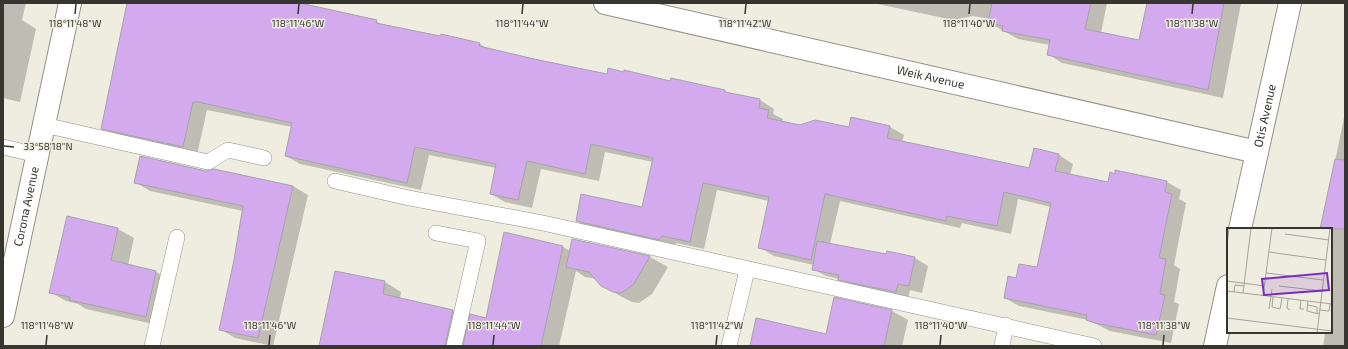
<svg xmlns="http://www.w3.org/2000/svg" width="1348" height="349" font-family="'Exo 2',sans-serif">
	<rect width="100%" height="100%" fill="#efece0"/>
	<g fill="#0003" fill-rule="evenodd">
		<path d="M3 3H26L22 20 36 29 20 102 3 98Z"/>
		<path d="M125 3H297L376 21 384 26 441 38V35L480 44 488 49 608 75 671 82 725 91 730 94 760 100 774 109 773 114 783 119 782 122 800 126 849 128 890 127 904 135 902 142 1030 169 1035 150 1059 155 1073 164 1070 175 1109 183 1115 175 1116 171 1167 182 1181 190 1179 199 1186 203 1174 265 1180 269 1174 302 1179 304 1171 343 1110 331 1088 320 1019 306 1005 298 1017 279 1038 268 1051 207 1018 199 1011 234 962 223 960 228 840 201 830 244 887 255V253L915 258 928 266 922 293 910 290 908 299 852 286 839 279 826 276 813 269 814 265 774 256 759 247 769 201 717 190 704 249 676 243 674 247 591 229 577 221 643 208 653 162 605 152 599 181 541 169 532 208 505 202 491 194 496 168 429 155 421 190 300 164 286 156 292 127 207 110 197 155 117 136 103 128 127 6ZM825 271 844 276 825 273Z"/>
		<path d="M873 3H1107L1101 33 1140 42 1148 3H1241L1223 98 1062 63 1048 54 1050 45 1018 39 989 23 990 19 973 16 953 20Z"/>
		<path d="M1345 113V346H1323L1325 334 1316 332H1331V229H1321Z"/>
		<path d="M214 170 293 186 308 195 273 346 235 338 220 329 235 260 243 211 150 191 135 182Z"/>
		<path d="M118 229 134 238 128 265 156 272 172 281 162 326 86 309 78 304 66 301 50 292Z"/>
		<path d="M573 240 650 257 668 267 652 294 639 303 632 302 620 296 602 285 597 279 585 277 576 271 559 346H320L336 272 385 282 401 292 400 299 453 311 470 321 487 319 563 247 570 251Z"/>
		<path d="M892 311 908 320 902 346H751L827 335Z"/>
	</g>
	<g fill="#d4aaee" stroke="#a7a1ac">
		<path d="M127 3H300L377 20 376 23 440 36 441 34 480 43 479 46 534 59 607 74 608 68 624 72V70L670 81 671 78 725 90V92L760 99 759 108 769 110 767 118 800 125 815 120 849 127 851 117 890 126 887 138 997 161 1029 168 1034 148 1059 154 1055 171 1108 182 1110 172 1115 174V170L1167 181 1165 192 1172 194 1159 258 1166 259 1160 294 1165 295 1156 335 1095 323 1086 320 1087 315 1004 298 1008 276 1016 278 1019 264 1037 267 1051 203 1004 192 997 226 947 216 946 221 825 194 811 260 758 248 769 197 703 183 690 242 662 236 659 240 576 221 581 194 642 207 653 158 591 144 585 174 527 161 518 200 490 194 496 164 415 147 407 183 285 156 292 123 198 102H193L183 147 101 129Z"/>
		<path d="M992 3H1091L1085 29 1139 40 1147 3H1224L1208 90 1047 55 1050 40 1002 31 1003 26 988 23Z"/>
		<path d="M140 156 206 171 214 169 293 186 258 338 219 330 234 260 243 206 134 183Z"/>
		<path d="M1335 159 1345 160V229H1320Z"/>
		<path d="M67 216 118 228 111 260 156 271 146 317 69 300 70 297 49 293Z"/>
		<path d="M504 232 563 246 541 346H463L470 314 486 318Z"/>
		<path d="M572 239 650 256 634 284 626 290 620 293 613 292 601 286 589 272 566 267Z"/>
		<path d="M817 241 886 254 887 251 915 257 909 286 898 284 896 292 838 280 839 275 812 270Z"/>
		<path d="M335 271 385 281 383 294 453 310 445 346H319Z"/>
		<path d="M834 297 892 310 884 346H750L756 318 826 334Z"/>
	</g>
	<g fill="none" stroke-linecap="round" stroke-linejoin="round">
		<defs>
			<g id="service">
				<path d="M44 125 208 162 228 150 264 158"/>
				<path d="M3 147 38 155"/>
				<path d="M335 181 409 198 543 223 1094 346"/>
				<path d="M436 233 478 241 454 346"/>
				<path d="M152 346 177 237"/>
				<path d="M729 346 747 270"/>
				<path d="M1002 346 1006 325"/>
			</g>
			<g id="minor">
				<path id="s1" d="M605 3 1257 152"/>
				<path id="s2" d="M3 316 70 3"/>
			</g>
			<g id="tertiary">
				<path id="s3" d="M1240 229 1290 3"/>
				<path d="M1215 346 1228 286"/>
			</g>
		</defs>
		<use href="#service" stroke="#949186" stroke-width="16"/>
		<use href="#minor" stroke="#949186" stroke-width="24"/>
		<use href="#tertiary" stroke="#949186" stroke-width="24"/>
		<use href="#service" stroke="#fff" stroke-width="15"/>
		<use href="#minor" stroke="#fff" stroke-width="22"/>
		<use href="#tertiary" stroke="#fff" stroke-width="22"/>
	</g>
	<path fill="none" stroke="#363530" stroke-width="1.5" d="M75 14 76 4M298 14 299 4M522 14 523 4M745 14 746 4M969 14 970 4M1192 14 1193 4M4 146 14 147M46 345 47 335M269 345 270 335M493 345 494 335M716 345 717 335M940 345 941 335M1163 345 1164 335"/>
	<g text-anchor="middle" stroke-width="3" stroke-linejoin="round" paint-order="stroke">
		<g font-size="12" fill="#363530" stroke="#efece0">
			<text dy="4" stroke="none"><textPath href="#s1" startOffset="334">Weik Avenue</textPath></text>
			<text dy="4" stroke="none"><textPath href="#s3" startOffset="116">Otis Avenue</textPath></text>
			<text dy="4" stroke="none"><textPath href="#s2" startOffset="112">Corona Avenue</textPath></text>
		</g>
	</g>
	<g transform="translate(1227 228)">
		<rect width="105" height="105" fill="#efece0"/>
		<path fill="none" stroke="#a5a39a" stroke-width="1" d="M58 6 102 12M0 18 2 0M42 24 99 32M39 45 96 52M0 53 38 58M52 58 95 63M0 63 105 76M7 64 8 57 17 58M16 65 24 0M36 68 45 0M46 69 45 79 53 81 55 70M61 71 60 80 63 82M74 72 73 81H77M81 73 80 83 92 86M81 77 90 79V85M42 81 45 61M93 82 102 83 103 76M0 90 105 103M90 105 103 0"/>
		<path fill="#7b2cbf" fill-opacity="0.15" stroke="#7b2cbf" stroke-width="2" d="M100 45 102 62 37 67 35 51Z"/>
		<rect width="105" height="105" fill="none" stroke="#363530" stroke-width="2"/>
	</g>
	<g font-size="10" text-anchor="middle" fill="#363530" stroke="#efece0" stroke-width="3" stroke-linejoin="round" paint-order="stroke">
		<text x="75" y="27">118°11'48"W</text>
		<text x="298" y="27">118°11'46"W</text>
		<text x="522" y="27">118°11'44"W</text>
		<text x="745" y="27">118°11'42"W</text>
		<text x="969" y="27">118°11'40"W</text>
		<text x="1192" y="27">118°11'38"W</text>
		<text x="48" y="150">33°58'18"N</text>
		<text x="47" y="329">118°11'48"W</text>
		<text x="270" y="329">118°11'46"W</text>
		<text x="494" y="329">118°11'44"W</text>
		<text x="717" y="329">118°11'42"W</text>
		<text x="941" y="329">118°11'40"W</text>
		<text x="1164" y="329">118°11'38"W</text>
	</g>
	<rect width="1348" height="349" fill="none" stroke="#363530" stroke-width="8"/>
</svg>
